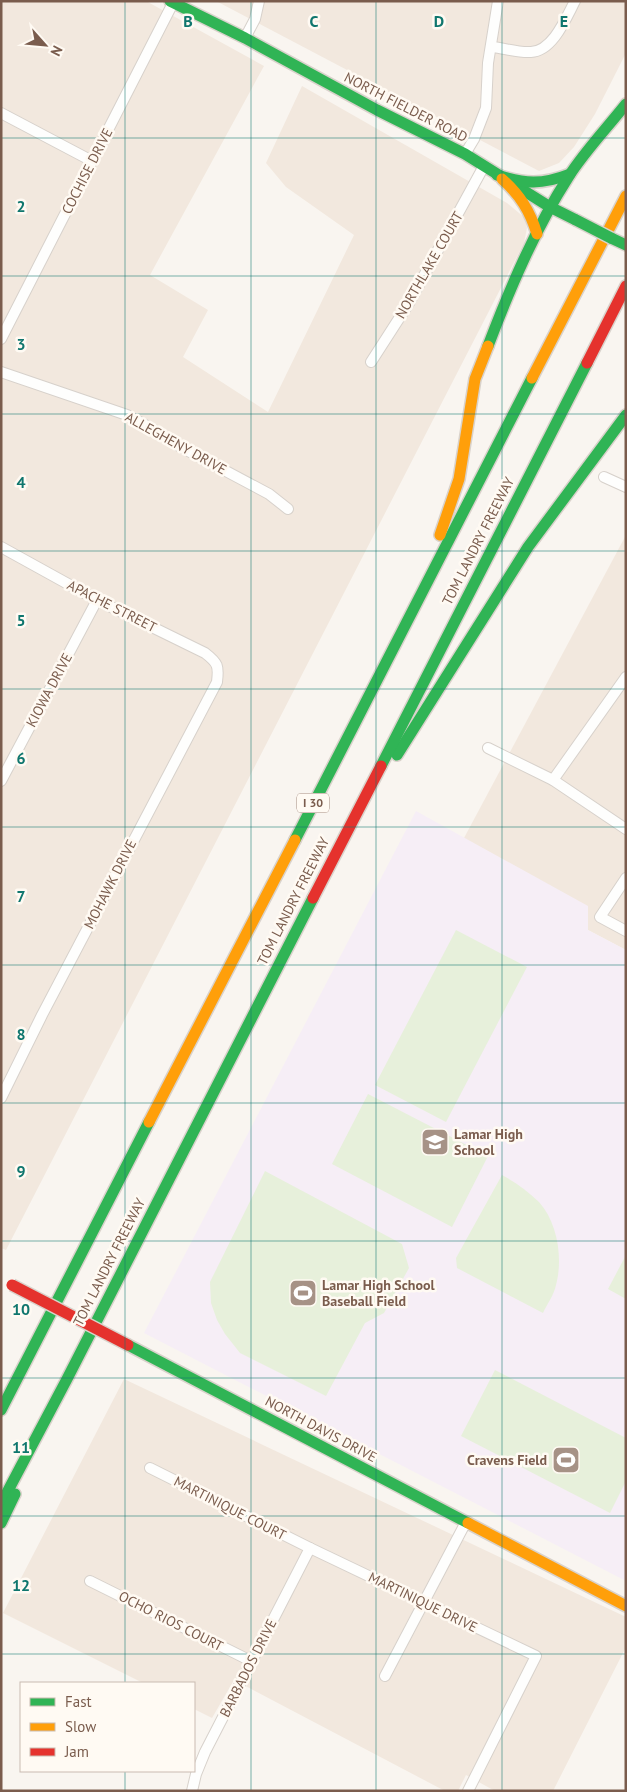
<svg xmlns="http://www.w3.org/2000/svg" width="627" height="1792" font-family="'PT Sans',sans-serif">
	<rect width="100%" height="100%" fill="#f9f5f0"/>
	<g fill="#f2e8de">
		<path d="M1 1H146L264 66 150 275 208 310 183 357 268 412 354 235 286 187 266 163 302 86 507 203 525 218 527 228 524 243 6 1250 1 1248Z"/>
		<path d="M216 1H626V53L595 114 574 147 559 163 539 171Z"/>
		<path d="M626 535V950L588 930 464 838Z"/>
		<path d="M124 1379 626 1617V1647L553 1791H495L466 1775 458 1791H445L234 1680 212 1718 194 1709V1683H143L3 1613Z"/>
	</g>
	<path fill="#f6eef6" d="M416 811 588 906V930L626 950V1581L144 1333Z"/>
	<g fill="#e7f0db">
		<path d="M456 930 527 967 446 1122 375 1085Z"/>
		<path d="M368 1094 488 1156 452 1227 332 1164Z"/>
		<path d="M265 1171 402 1244 409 1268 384 1313 365 1323 326 1396 240 1353 225 1334 217 1320 211 1303 210 1282Z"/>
		<path d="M502 1175C515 1182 528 1191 539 1202 558 1223 563 1259 556 1285 554 1295 547 1304 543 1313L457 1268 456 1258Z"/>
		<path d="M626 1255V1299L608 1289Z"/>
		<path d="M495 1370 626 1438V1481L610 1513 461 1436Z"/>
	</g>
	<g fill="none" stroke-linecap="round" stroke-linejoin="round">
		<defs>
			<g id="street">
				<path d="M245 38 255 19 259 1"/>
				<path d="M492 47C504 48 518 53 531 52 553 51 566 18 575 1"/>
				<path d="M1 113 92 161"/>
				<path d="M465 154 474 139 486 108 488 63 498 1"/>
				<path d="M1 339 173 3"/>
				<path d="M371 362 409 303 484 166"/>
				<path d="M1 372 127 415 156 431 177 445 269 494 288 509"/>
				<path d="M604 477 626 487"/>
				<path d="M1 547 97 600 205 653C218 663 219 666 217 682L42 1015 1 1098"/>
				<path d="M488 748 553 780 626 829"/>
				<path d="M553 780 626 677"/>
				<path d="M1 781 97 600"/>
				<path d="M626 878 600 917 626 931"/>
				<path d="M150 1468 310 1548 536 1656 468 1791"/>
				<path d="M90 1581 251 1661"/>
				<path d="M385 1676 466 1522"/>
				<path d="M192 1791 196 1774 205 1752 310 1548"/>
			</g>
			<g id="fast">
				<path d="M170 1 245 38 377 110 465 154 550 207 576 220"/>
				<path d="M497 175C525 184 542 185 570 174"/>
				<path d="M611 238 626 245"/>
				<path d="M488 346C510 288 535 229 569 176 585 151 607 128 626 104"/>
				<path d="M397 755 528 547 626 415"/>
				<path d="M381 766 587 363"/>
				<path d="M295 840 532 378"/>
				<path d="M128 1345 468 1523"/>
				<path d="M1 1410 149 1122"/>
				<path d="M1 1504 67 1379 313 898"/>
				<path d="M1 1523 15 1494"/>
			</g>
			<g id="slow">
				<path d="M502 179C520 195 530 211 537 234"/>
				<path d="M532 378 626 196"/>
				<path d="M440 535 459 479 475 379 488 346"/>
				<path d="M149 1122 295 840"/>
				<path d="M468 1523 626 1606"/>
			</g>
			<g id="jam">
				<path d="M587 363 626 286"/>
				<path d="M313 898 381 766"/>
			</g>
		</defs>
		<use href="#street" stroke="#d7d1cb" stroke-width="12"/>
		<use href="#fast" stroke="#d9d2cb" stroke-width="14"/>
		<use href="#slow" stroke="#d9d2cb" stroke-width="14"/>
		<use href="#jam" stroke="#d9d2cb" stroke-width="14"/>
		<use href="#street" stroke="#fefefd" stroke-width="10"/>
		<use href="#fast" stroke="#30b455" stroke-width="11"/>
		<use href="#slow" stroke="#ff9f0a" stroke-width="11"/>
		<use href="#jam" stroke="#e5322d" stroke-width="11"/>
		<defs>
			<path id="fast-bridge" d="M576 220 611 238"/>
			<path id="jam-bridge" d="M12 1285 128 1345"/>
		</defs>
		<use href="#fast-bridge" stroke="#d9d2cb" stroke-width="14" stroke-linecap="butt"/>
		<use href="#jam-bridge" stroke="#d9d2cb" stroke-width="14" stroke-linecap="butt"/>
		<use href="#fast-bridge" stroke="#30b455" stroke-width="11"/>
		<use href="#jam-bridge" stroke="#e5322d" stroke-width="11"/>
	</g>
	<path fill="none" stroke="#0f766e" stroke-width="1" stroke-opacity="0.55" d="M125 1V1683M251 1V1791M376 1V1791M502 1V1791M1 138H626M1 276H626M1 414H626M1 551H626M1 689H626M1 827H626M1 965H626M1 1103H626M1 1241H626M1 1378H626M1 1516H626M1 1654H626M125 1771V1791"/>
	<defs>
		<symbol id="school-square" viewBox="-11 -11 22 22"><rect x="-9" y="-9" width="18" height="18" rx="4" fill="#a69286" stroke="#fffaf3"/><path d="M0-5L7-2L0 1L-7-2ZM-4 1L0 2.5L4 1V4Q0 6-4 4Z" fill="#fff"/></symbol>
		<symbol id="stadium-square" viewBox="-11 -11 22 22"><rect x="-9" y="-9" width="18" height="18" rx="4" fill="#a69286" stroke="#fffaf3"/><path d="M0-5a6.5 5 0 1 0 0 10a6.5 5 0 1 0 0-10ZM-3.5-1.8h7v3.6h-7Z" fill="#fff"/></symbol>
	</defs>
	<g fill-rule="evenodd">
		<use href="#school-square" x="419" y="1126" width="32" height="32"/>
		<use href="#stadium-square" x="287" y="1277" width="32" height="32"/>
		<use href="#stadium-square" x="550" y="1444" width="32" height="32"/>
	</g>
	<g text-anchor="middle" stroke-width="5" stroke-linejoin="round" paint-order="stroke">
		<rect fill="#fffaf3" stroke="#a28b7f" stroke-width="1" x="297" y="793.5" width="32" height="19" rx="4"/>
		<g font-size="12" font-weight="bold" fill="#7a5c4d">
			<text x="313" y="807">I 30</text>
		</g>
		<g font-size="14" fill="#7a5c4d" stroke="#fffaf3">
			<text transform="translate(406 107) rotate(27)" y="5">NORTH FIELDER ROAD</text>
			<text transform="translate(87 171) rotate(-63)" y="5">COCHISE DRIVE</text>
			<text transform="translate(429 265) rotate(-60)" y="5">NORTHLAKE COURT</text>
			<text transform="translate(176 443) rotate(29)" y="5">ALLEGHENY DRIVE</text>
			<text transform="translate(478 541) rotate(-63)" y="5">TOM LANDRY FREEWAY</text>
			<text transform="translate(112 606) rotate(27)" y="5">APACHE STREET</text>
			<text transform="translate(49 690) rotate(-62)" y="5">KIOWA DRIVE</text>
			<text transform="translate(110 884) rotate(-63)" y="5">MOHAWK DRIVE</text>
			<text transform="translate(293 901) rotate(-63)" y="5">TOM LANDRY FREEWAY</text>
			<text transform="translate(109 1262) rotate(-63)" y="5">TOM LANDRY FREEWAY</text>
			<text transform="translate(321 1429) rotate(28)" y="5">NORTH DAVIS DRIVE</text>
			<text transform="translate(230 1508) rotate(27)" y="5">MARTINIQUE COURT</text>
			<text transform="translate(423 1602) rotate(26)" y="5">MARTINIQUE DRIVE</text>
			<text transform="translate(171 1621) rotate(27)" y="5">OCHO RIOS COURT</text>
			<text transform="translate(248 1668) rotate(-63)" y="5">BARBADOS DRIVE</text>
		</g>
		<g font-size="14" font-weight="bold" fill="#7a5c4d" stroke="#fffaf3" text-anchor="start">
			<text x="454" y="1139">Lamar High<tspan x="454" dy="16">School</tspan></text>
			<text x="322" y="1290">Lamar High School<tspan x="322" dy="16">Baseball Field</tspan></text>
			<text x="547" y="1465" text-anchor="end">Cravens Field</text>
		</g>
	</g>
	<g font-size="16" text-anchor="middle" font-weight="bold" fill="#0f766e" stroke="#fffaf3" stroke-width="5" stroke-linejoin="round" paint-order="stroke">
		<text x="188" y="27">B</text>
		<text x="314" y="27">C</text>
		<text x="439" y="27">D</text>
		<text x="564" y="27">E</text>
		<text x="21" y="212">2</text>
		<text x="21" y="350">3</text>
		<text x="21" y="488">4</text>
		<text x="21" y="626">5</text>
		<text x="21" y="764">6</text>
		<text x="21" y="902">7</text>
		<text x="21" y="1040">8</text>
		<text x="21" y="1177">9</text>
		<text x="21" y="1315">10</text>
		<text x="21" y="1453">11</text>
		<text x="21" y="1591">12</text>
	</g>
	<rect width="627" height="1792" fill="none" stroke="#7a5c4d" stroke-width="5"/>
	<rect x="20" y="1682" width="175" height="90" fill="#fffaf3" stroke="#cabbb1"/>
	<rect x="30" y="1698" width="25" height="8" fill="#30b455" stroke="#cabbb1"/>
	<text x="65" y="1707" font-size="15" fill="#7a5c4d">Fast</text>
	<rect x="30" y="1723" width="25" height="8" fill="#ff9f0a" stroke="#cabbb1"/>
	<text x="65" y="1732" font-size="15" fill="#7a5c4d">Slow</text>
	<rect x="30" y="1748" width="25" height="8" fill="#e5322d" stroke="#cabbb1"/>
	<text x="65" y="1757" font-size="15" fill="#7a5c4d">Jam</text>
	<g transform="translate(45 45) rotate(117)" stroke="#fffaf3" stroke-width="4" paint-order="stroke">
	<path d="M0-4L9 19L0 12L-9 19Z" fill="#7a5c4d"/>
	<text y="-8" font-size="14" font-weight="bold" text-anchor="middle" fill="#7a5c4d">N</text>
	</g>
</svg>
